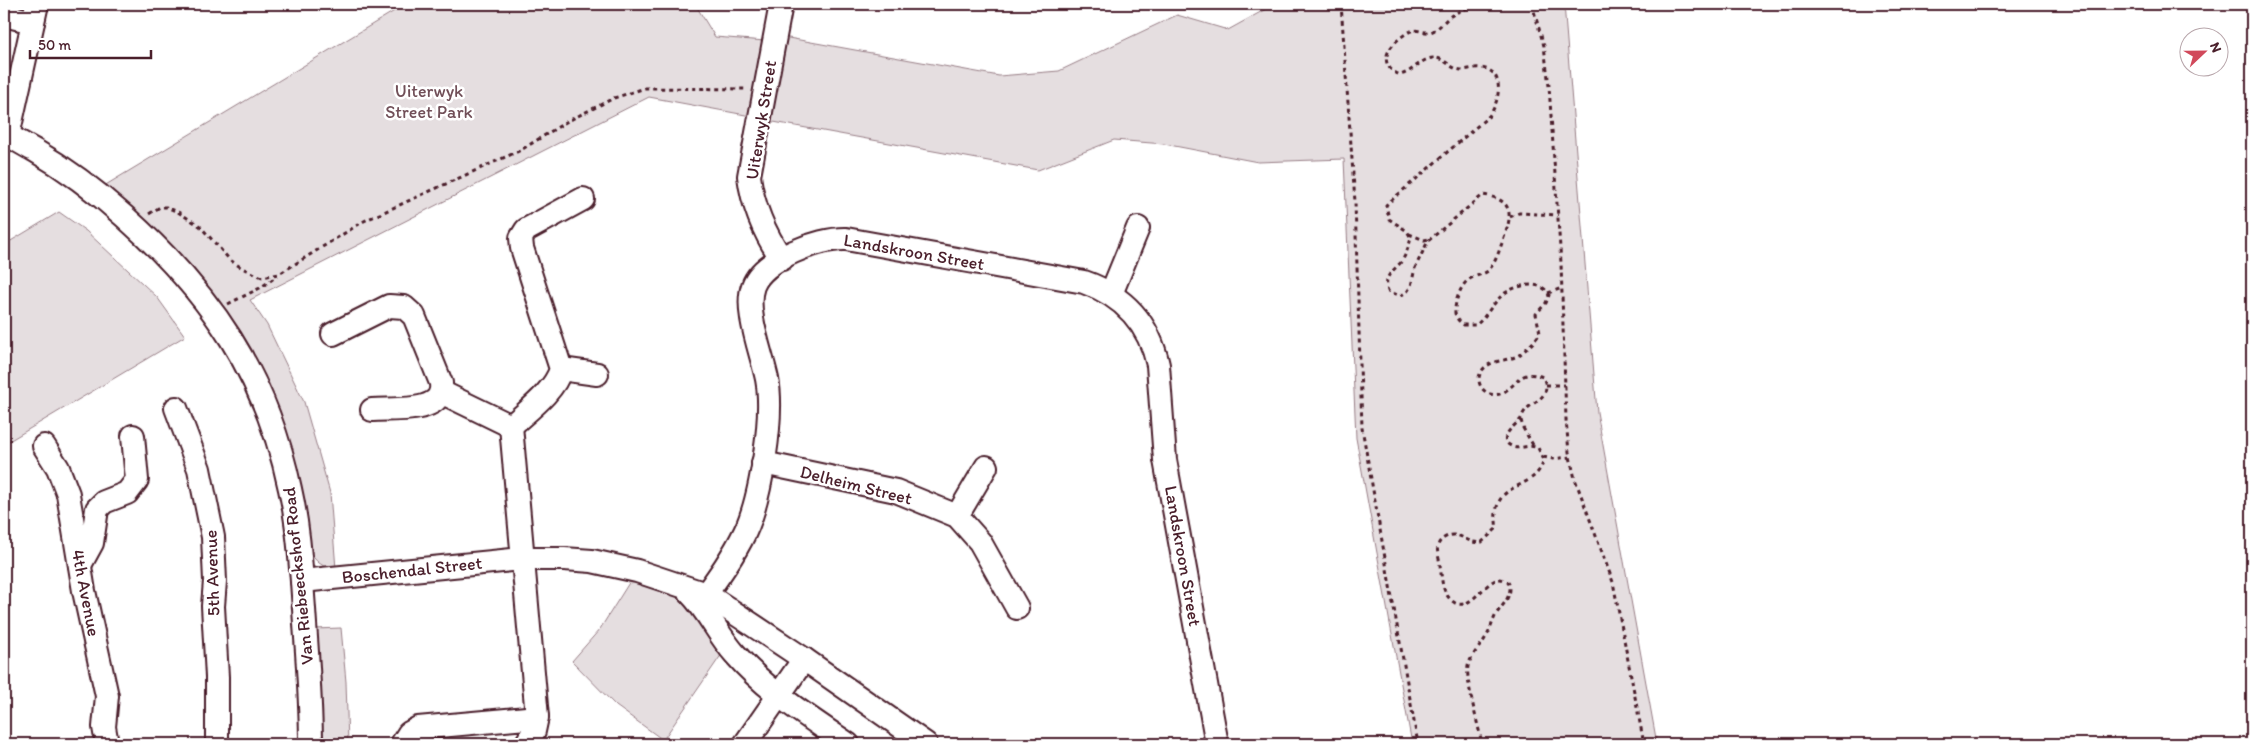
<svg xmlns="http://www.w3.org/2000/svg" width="2256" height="748" font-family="Itim,sans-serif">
	<rect width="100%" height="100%" fill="#fff"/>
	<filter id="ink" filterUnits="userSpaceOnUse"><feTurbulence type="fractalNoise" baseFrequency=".02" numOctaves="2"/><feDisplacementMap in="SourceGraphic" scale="10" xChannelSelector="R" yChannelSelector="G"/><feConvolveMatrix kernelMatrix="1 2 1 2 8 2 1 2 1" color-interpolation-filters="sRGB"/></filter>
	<g filter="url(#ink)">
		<g fill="#e5dee0" stroke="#987e86">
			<path d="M406 4H695L715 37 765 41 751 116 649 97 250 300 267 325 304 402 330 493 336 569C323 568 315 562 309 550L242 336 215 296 190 266 104 186Z"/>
			<path d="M1275 4H1564L1597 412 1657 744H1412L1356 438 1344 159 1258 162 1164 144 1114 140 1038 170 768 121 783 37 999 76 1059 71 1177 15 1228 30Z"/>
			<path d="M59 212 86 231 157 297 185 336 4 444V245Z"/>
			<path d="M632 578 676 595 686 602 726 648 663 740 616 706 572 661 600 629Z"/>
			<path d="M341 628 346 682 348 744H322L315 629Z"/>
		</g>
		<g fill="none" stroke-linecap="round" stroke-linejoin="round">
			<defs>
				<g id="minor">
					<path d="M781 4 749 176C753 207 764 233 782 259"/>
					<path d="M4 15 33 22"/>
					<path d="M4 134C14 138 24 145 34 150 67 169 96 191 125 217 211 294 266 374 290 489 299 528 301 569 304 609 307 654 311 699 311 744"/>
					<path d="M8 136 37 4"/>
					<path d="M1111 294 1138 228"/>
					<path d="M333 334 389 306 404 307 414 316 441 383C446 415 392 408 372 410"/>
					<path d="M561 369 597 374"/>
					<path d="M441 392 511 426"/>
					<path d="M176 408 199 469 213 537 215 581 213 606 217 677V744"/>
					<path d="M511 426 537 717"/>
					<path d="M511 426C528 410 554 392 561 369L522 248 521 238 526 230 583 199"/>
					<path d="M44 446 58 468 68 494 84 591 107 696 104 727 107 744"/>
					<path d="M763 463 896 491 957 516 980 542 1017 608"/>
					<path d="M957 516 986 467"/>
					<path d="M80 565 92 543 97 509 104 502 127 493 137 480 133 436"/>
					<path d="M302 581 522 559H564L592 561 637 571 706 594 804 659 926 744"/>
					<path d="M690 593C708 611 718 635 735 654 767 691 808 717 848 744"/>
					<path d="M700 602C716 580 733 557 745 532 761 498 774 416 767 379 762 354 744 310 753 286 763 259 819 238 846 239L1084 282C1124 296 1149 323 1158 365L1165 460 1217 744"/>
					<path d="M402 744 409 733 418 728 537 717 534 731 526 744"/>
					<path d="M745 744 804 659"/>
				</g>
			</defs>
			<use href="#minor" stroke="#4a1f2b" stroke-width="26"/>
			<g stroke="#4a1f2b" stroke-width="3" stroke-dasharray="4 4" stroke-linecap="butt">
				<path d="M1341 4 1355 202 1362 428 1418 744"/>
				<path d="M1475 4C1469 8 1461 10 1454 14 1446 18 1441 27 1433 31 1425 35 1418 28 1411 31 1393 40 1372 63 1400 75 1413 72 1420 59 1433 58 1445 57 1450 69 1461 70 1467 70 1474 67 1480 68 1506 69 1500 102 1489 116L1386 205 1389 219 1407 231 1411 238C1409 246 1406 254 1402 261 1393 272 1383 275 1388 291L1400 296 1407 292 1411 286 1415 268 1428 241 1483 195C1516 200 1512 217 1502 243 1499 251 1495 264 1488 271 1482 275 1473 276 1467 281 1460 287 1454 304 1455 313 1456 319 1460 322 1464 325H1476C1487 316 1493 302 1505 293 1517 285 1542 279 1549 295L1546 303 1536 314 1540 333C1535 341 1527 349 1519 355 1507 362 1489 359 1481 372 1473 386 1490 401 1504 392 1520 382 1520 369 1543 377 1545 382 1547 387 1545 392 1541 401 1530 404 1525 411 1522 414 1522 419 1519 421 1513 427 1497 439 1511 446 1519 451 1528 443 1538 448L1544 460C1535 491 1499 480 1496 513 1495 518 1497 523 1496 529L1482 542C1467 546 1460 528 1444 538 1433 545 1439 555 1440 565 1442 578 1441 590 1451 600 1471 619 1488 569 1506 581 1508 582 1509 583 1510 587 1510 589 1510 592 1509 594 1507 601 1501 607 1497 613 1492 621 1491 630 1486 637 1481 646 1473 653 1469 663 1463 674 1479 727 1482 744"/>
				<path d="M1532 4 1544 46 1549 86 1561 263 1566 420 1569 452 1575 479 1613 582 1644 744"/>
				<path d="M149 214 160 207H166L178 212 200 226 230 260 242 268 262 277 279 274 364 221 521 150 566 122 614 98 645 88 747 89"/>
				<path d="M1510 217 1519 213 1558 215"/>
				<path d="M1409 234 1424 240 1429 239"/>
				<path d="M1548 293 1562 288"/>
				<path d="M228 304 260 288 277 276"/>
				<path d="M1546 385H1565"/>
				<path d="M1521 420 1523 428 1533 445"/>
				<path d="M1543 457 1553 459 1570 457"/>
			</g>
			<use href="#minor" stroke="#fff" stroke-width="22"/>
		</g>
	</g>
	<g text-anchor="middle" stroke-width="5" stroke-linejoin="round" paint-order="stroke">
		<g font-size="18" fill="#714f58" stroke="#fff">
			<text x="429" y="97">Uiterwyk<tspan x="429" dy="21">Street Park</tspan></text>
		</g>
		<g font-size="18" fill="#4a1f2b" stroke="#fff">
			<text transform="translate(761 120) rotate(-81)" y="6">Uiterwyk Street</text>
			<text transform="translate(914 252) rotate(10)" y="6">Landskroon Street</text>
			<text transform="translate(856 485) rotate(14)" y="6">Delheim Street</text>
			<text transform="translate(1183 556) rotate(80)" y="6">Landskroon Street</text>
			<text transform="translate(412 570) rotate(-6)" y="6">Boschendal Street</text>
			<text transform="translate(212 573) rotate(-92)" y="6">5th Avenue</text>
			<text transform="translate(298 576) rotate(-96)" y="6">Van Riebeeckshof Road</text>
			<text transform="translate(86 593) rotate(79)" y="6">4th Avenue</text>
		</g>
	</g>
	<rect width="2256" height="748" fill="none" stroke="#fff" stroke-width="20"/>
	<rect x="10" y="10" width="2236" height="728" fill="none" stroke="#4a1f2b" stroke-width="2" filter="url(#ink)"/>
	<g transform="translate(2204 52) rotate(68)"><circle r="24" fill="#ffffff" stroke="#b7a5aa"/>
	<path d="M0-4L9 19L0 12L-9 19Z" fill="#d1495b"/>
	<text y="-8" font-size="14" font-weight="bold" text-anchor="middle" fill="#4a1f2b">N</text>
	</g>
	<path d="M30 50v8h121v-8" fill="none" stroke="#4a1f2b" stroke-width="2.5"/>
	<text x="38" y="50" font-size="15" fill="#4a1f2b" stroke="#ffffff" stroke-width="4" paint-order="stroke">50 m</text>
</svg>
